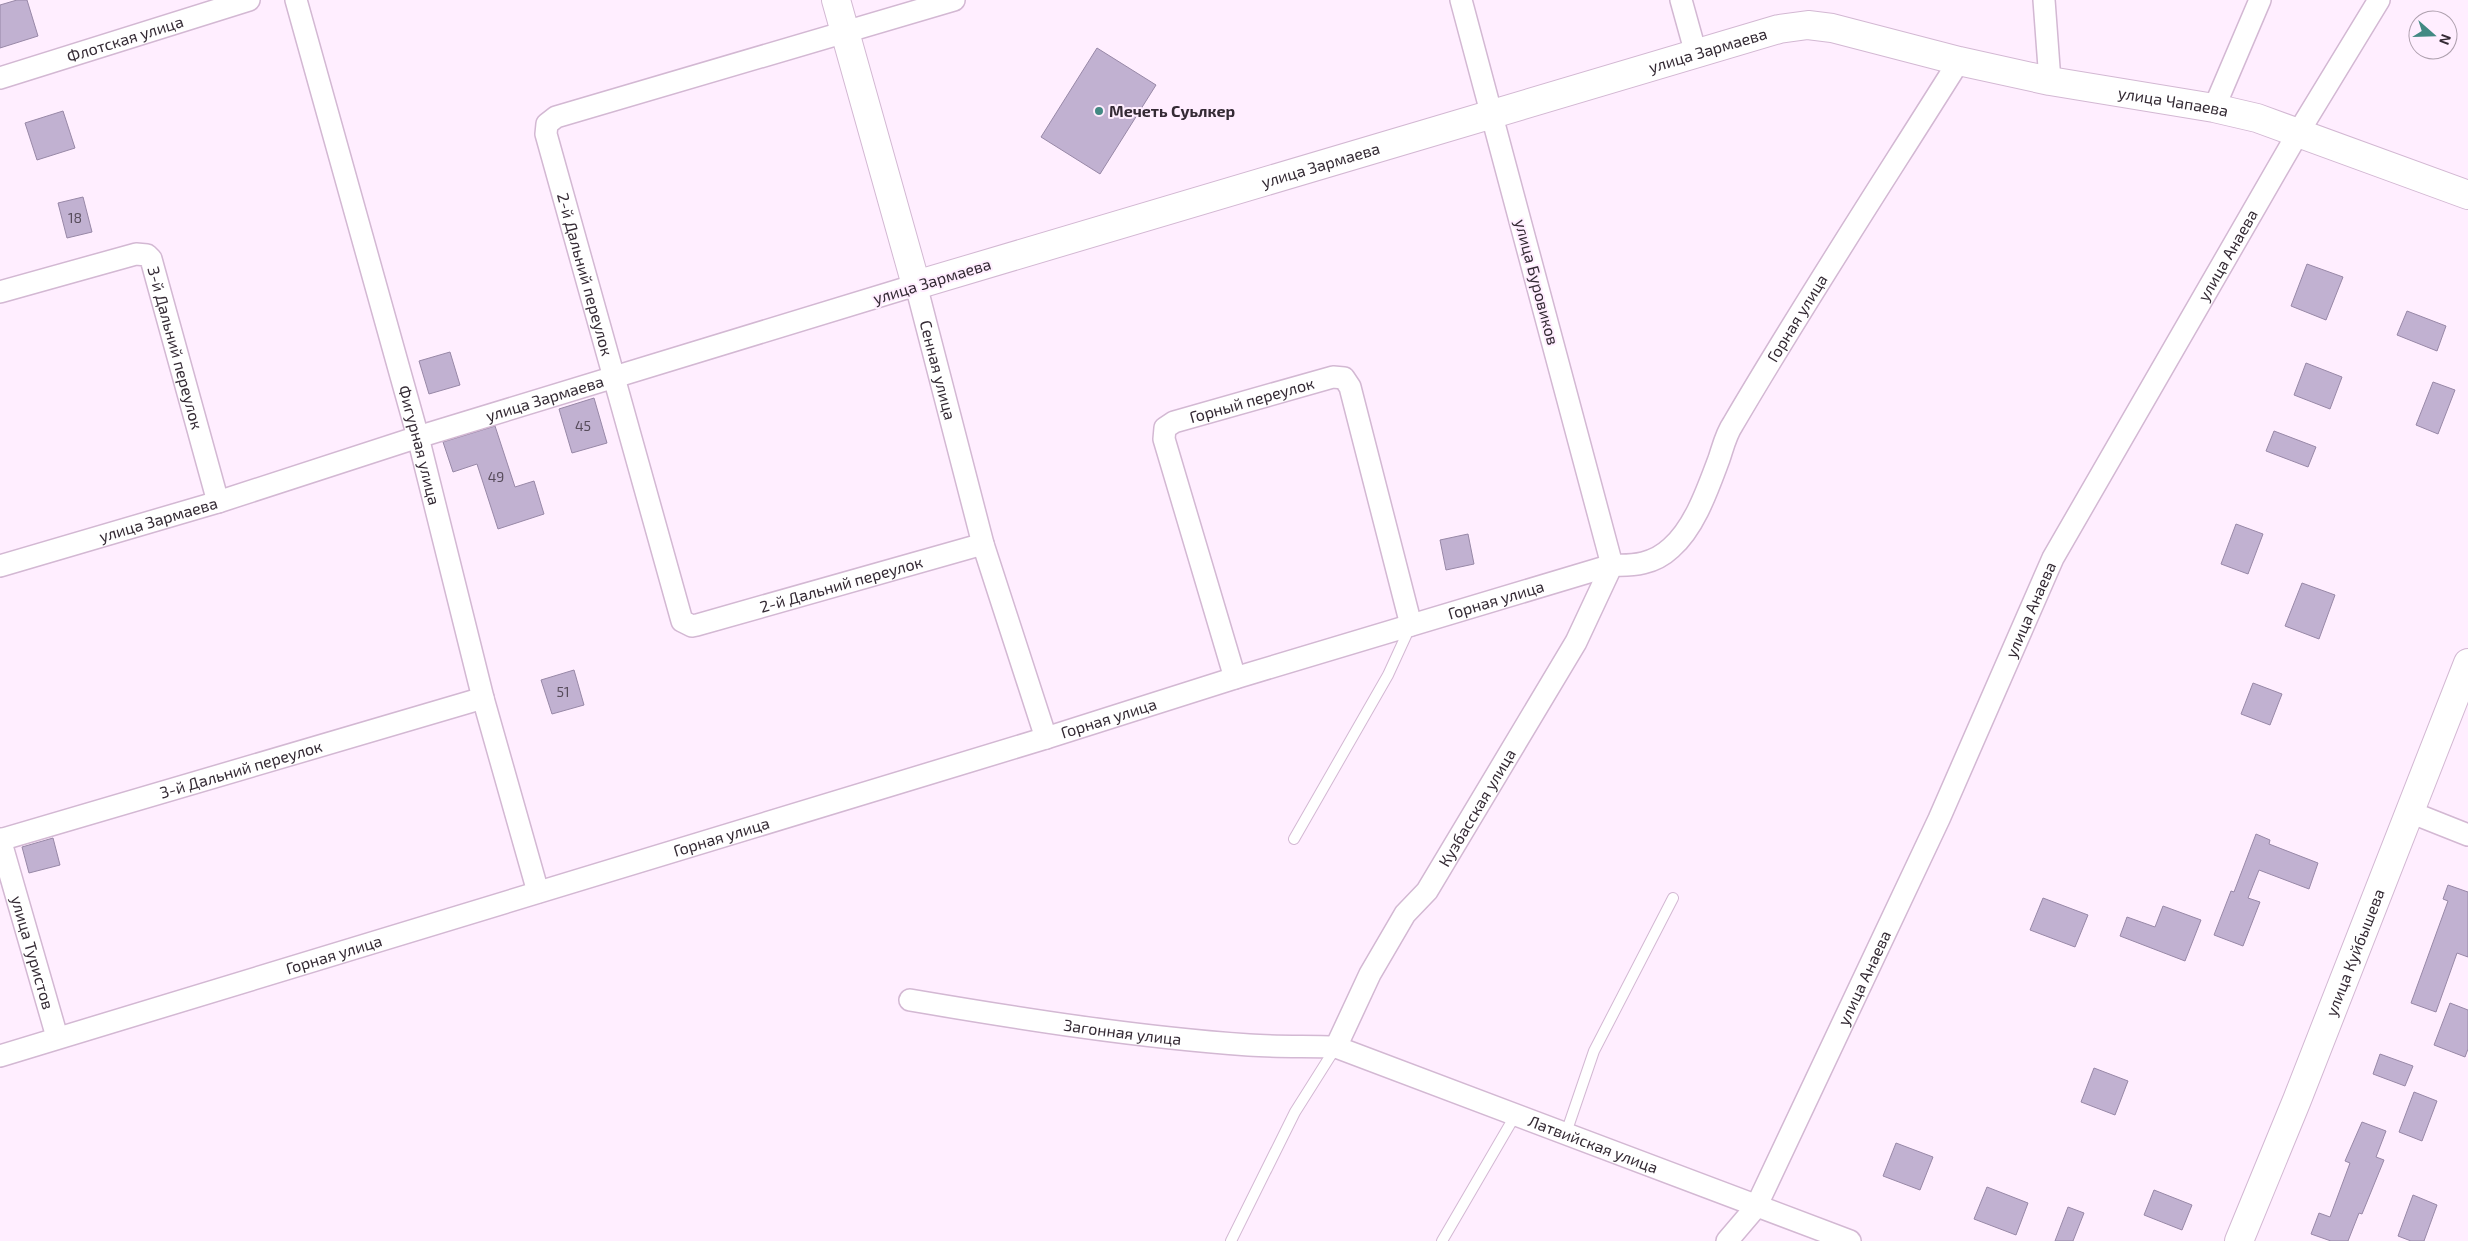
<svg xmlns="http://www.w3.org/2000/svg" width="2468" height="1241" font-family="'Exo 2',sans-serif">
	<rect width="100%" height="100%" fill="#fef"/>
	<g fill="#c1b1d1" stroke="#9888a7">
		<path d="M17 0H27L38 36 0 48V5Z"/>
		<path d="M1097 48 1156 85 1100 174 1041 137Z"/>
		<path d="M63 111 75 148 37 160 25 123Z"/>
		<path d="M83 197 92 232 67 238 58 203Z"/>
		<path d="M2307 264 2343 277 2326 320 2291 306Z"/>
		<path d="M2407 311 2446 326 2437 351 2397 335Z"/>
		<path d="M450 352 460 385 429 394 419 361Z"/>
		<path d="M2306 363 2342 377 2330 409 2294 395Z"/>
		<path d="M2433 382 2455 390 2438 434 2416 425Z"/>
		<path d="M594 398 607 443 572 453 559 409Z"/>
		<path d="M495 426 515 487 534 481 544 514 498 529 477 464 453 472 443 442Z"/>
		<path d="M2274 431 2316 447 2308 467 2266 451Z"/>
		<path d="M2236 524 2263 534 2248 574 2221 564Z"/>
		<path d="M1468 534 1474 564 1446 570 1440 540Z"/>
		<path d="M2302 583 2335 595 2319 639 2285 626Z"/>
		<path d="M574 670 584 705 552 714 541 680Z"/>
		<path d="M2253 683 2282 694 2270 725 2241 714Z"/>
		<path d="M2256 834 2270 840 2269 844 2318 863 2309 889 2259 870 2248 898 2260 902 2243 946 2214 935 2231 891 2234 892Z"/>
		<path d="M53 838 60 865 29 873 22 847Z"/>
		<path d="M2448 885 2468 892V957L2457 953 2436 1012 2411 1003 2448 901 2443 899Z"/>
		<path d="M2043 898 2088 915 2075 947 2030 930Z"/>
		<path d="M2163 906 2201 920 2185 961 2120 936 2127 917 2155 927Z"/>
		<path d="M2450 1003 2468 1010V1049L2465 1057 2434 1045Z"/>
		<path d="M2380 1054 2413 1066 2405 1086 2373 1074Z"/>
		<path d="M2094 1068 2128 1081 2115 1115 2081 1102Z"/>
		<path d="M2414 1092 2437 1101 2422 1141 2399 1132Z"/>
		<path d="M2362 1122 2386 1131 2376 1157 2384 1160 2362 1214 2359 1213 2348 1241H2331L2311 1234 2319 1213 2330 1217 2350 1163 2345 1161Z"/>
		<path d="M1896 1143 1933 1157 1920 1190 1883 1176Z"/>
		<path d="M1987 1187 2028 1203 2016 1235 1974 1219Z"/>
		<path d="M2154 1190 2192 1205 2182 1230 2144 1215Z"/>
		<path d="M2413 1195 2437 1205 2424 1241H2411L2398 1236Z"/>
		<path d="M2068 1207 2084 1213 2073 1241H2055Z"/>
	</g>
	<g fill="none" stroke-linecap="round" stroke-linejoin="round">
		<defs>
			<g id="lane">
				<path d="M1294 839 1388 675 1410 627"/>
				<path d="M1566 1133 1594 1051 1673 898"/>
				<path d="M1231 1241 1295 1112 1336 1047"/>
				<path d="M1442 1241 1516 1114"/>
			</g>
			<g id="street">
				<path id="s1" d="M296 0 418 437 483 698 538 892"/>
				<path id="s2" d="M954 0 556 117 547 124 546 134 682 621 692 626 697 625 983 544"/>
				<path d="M1681 0 1696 54"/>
				<path d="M2044 0 2050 81"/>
				<path id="s3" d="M0 78 249 0"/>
				<path d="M2214 108 2260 0"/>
				<path id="s4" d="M0 292 136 254 147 255 151 259 218 502"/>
				<path id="s5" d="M0 566 218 502 418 437 916 285 983 544 1046 738"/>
				<path id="s6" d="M1235 678 1164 439 1165 428 1174 422 1333 377 1344 378 1350 387 1411 625"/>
				<path d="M2410 812 2468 835"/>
				<path id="s7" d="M0 839 57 1037"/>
				<path id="s8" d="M0 840 483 698"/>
				<path id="s9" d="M910 1000C1022 1019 1135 1037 1249 1045 1278 1047 1307 1046 1336 1047L1850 1241"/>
				<path id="s10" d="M1336 1047 1370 974 1405 914 1427 891 1576 642 1612 565 1461 0"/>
				<path id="s11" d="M0 1056 1046 738 1235 678 1612 565C1634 566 1654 564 1671 548 1695 527 1708 488 1719 459 1723 447 1726 434 1733 424 1805 301 1883 182 1959 61"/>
				<path id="s12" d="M1727 1241 1756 1207 1939 819 2053 558 2298 133 2379 0"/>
			</g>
			<g id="secondary">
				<path id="s13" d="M836 0 916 285 1779 29 1808 25 1832 28 1959 61 2050 81 2214 108 2257 118 2468 195"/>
				<path id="s14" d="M2239 1241 2297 1100 2468 663"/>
			</g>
		</defs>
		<use href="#lane" stroke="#d3b8d3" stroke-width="12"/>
		<use href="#street" stroke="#d3b8d3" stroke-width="24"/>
		<use href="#secondary" stroke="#d3b8d3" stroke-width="30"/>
		<use href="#lane" stroke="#fff" stroke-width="10"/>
		<use href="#street" stroke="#fff" stroke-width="21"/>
		<use href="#secondary" stroke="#fff" stroke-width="28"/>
	</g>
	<circle fill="#428983" stroke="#fef" stroke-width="2" cx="1099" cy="111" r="5"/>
	<g text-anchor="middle" stroke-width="4" stroke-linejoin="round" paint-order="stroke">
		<g font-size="14" fill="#574c5b">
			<text x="75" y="223">18</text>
			<text x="583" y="431">45</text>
			<text x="496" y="482">49</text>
			<text x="563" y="697">51</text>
		</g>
		<g font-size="16" fill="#342a34" stroke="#fef">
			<text dy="6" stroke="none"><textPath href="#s3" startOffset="131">Флотская улица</textPath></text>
			<text dy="6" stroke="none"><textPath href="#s13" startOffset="1122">улица Зармаева</textPath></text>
			<text dy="6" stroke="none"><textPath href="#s13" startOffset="1599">улица Чапаева</textPath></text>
			<text dy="6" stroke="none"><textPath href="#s13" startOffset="718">улица Зармаева</textPath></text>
			<text dy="6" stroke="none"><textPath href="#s12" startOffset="1108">улица Анаева</textPath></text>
			<text dy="6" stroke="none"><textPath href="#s2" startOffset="582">2-й Дальний переулок</textPath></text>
			<text transform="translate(932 281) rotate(-17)" y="6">улица Зармаева</text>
			<text transform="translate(1537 282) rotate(75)" y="6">улица Буровиков</text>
			<text dy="6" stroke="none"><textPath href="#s11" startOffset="2012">Горная улица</textPath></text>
			<text dy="6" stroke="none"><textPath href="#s4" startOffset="250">3-й Дальний переулок</textPath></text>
			<text dy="6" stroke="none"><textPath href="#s5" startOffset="1046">Сенная улица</textPath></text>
			<text dy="6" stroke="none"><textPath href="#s5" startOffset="570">улица Зармаева</textPath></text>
			<text dy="6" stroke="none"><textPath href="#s6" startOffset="352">Горный переулок</textPath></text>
			<text dy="6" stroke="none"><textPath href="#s1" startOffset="462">Фигурная улица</textPath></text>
			<text dy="6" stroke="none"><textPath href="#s5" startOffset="165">улица Зармаева</textPath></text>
			<text dy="6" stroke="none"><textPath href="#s2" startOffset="1108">2-й Дальний переулок</textPath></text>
			<text dy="6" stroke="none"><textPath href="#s11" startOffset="1564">Горная улица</textPath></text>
			<text dy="6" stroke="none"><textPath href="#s12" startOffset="702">улица Анаева</textPath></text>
			<text dy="6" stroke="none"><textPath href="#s11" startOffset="1159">Горная улица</textPath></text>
			<text dy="6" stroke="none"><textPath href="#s8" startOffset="251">3-й Дальний переулок</textPath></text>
			<text dy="6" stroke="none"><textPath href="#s10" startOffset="279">Кузбасская улица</textPath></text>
			<text dy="6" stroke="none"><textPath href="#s11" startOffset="754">Горная улица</textPath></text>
			<text dy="6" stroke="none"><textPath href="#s7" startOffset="118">улица Туристов</textPath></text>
			<text dy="6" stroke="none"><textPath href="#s14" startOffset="311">улица Куйбышева</textPath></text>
			<text dy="6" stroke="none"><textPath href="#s11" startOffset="349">Горная улица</textPath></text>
			<text dy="6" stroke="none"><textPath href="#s12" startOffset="298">улица Анаева</textPath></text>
			<text dy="6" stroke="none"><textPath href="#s9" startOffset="215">Загонная улица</textPath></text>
			<text dy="6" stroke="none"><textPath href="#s9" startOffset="704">Латвийская улица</textPath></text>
		</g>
		<g font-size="16" font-weight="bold" fill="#342a34" stroke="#fef" text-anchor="start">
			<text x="1109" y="117">Мечеть Суьлкер</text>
		</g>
	</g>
	<g transform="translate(2433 35) rotate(110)"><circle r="24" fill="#ffeeff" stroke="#aea0ae"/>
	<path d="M0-4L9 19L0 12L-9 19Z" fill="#428983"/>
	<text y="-8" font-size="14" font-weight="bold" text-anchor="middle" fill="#342a34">N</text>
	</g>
</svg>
